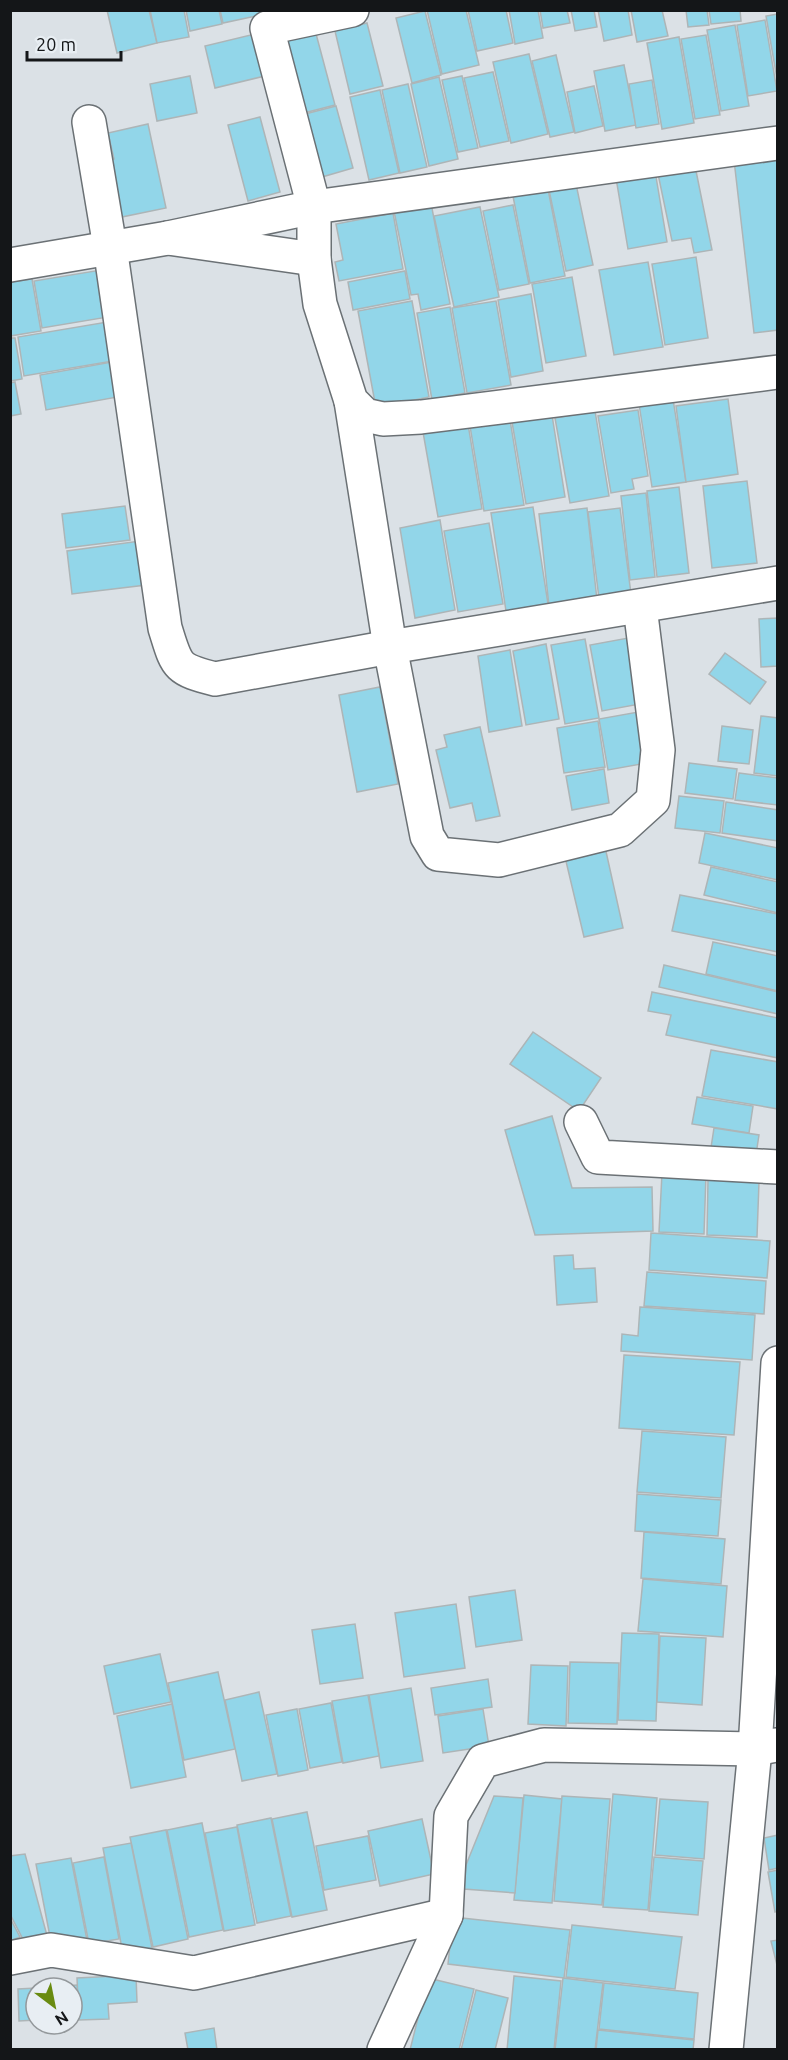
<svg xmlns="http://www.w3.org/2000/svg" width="788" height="2060" font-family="Ubuntu,sans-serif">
	<rect width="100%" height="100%" fill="#dbe1e6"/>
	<g fill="#92d6e9" stroke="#adb5b7" stroke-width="1.5">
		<path d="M107 10H149L157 43 117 53Z"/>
		<path d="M150 10H184L189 37 157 43Z"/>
		<path d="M186 10H219L222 24 190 31Z"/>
		<path d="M220 10H264L265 14 223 23Z"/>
		<path d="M427 10H466L479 65 442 74Z"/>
		<path d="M468 10H506L513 43 477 51Z"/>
		<path d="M509 10H538L543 38 515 44Z"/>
		<path d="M540 10H567L570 23 543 28Z"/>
		<path d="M571 10H594L597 27 575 31Z"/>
		<path d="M598 10H628L632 35 604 41Z"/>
		<path d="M631 10H662L668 36 637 42Z"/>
		<path d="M686 10H707L709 25 688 27Z"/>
		<path d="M709 10H740L741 21 711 24Z"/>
		<path d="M425 11 441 75 412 83 396 18Z"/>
		<path d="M778 14V84L766 16Z"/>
		<path d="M765 20 777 91 748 96 737 25Z"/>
		<path d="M367 23 383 86 350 94 335 31Z"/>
		<path d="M735 25 749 106 721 111 707 30Z"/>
		<path d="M315 30 335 105 304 113 285 38Z"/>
		<path d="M259 33 269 75 215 88 205 46Z"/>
		<path d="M706 35 720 115 695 119 681 39Z"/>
		<path d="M679 37 694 123 662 129 647 43Z"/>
		<path d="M529 54 548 134 511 143 493 62Z"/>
		<path d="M556 55 574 132 550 137 532 61Z"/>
		<path d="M624 65 636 125 605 131 594 71Z"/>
		<path d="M493 72 509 141 480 147 464 78Z"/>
		<path d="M190 76 197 113 157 121 150 84Z"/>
		<path d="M462 76 478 148 458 152 442 80Z"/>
		<path d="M439 77 458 159 429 166 411 84Z"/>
		<path d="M652 80 659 124 636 128 629 84Z"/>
		<path d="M408 84 427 167 400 173 382 90Z"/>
		<path d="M594 86 603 126 575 133 567 92Z"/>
		<path d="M380 90 399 173 369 180 350 97Z"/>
		<path d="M336 106 353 168 322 177 305 114Z"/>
		<path d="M260 117 280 192 248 201 228 125Z"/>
		<path d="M148 124 166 208 112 219 100 162 114 159 108 133Z"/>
		<path d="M778 155V330L754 333 734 160Z"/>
		<path d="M694 161 712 250 694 253 691 238 672 241 657 169Z"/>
		<path d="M654 165 667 242 628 249 615 172Z"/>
		<path d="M547 184 565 276 530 283 512 191Z"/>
		<path d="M576 184 593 265 566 271 549 190Z"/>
		<path d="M431 203 450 304 421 310 418 294 411 295 394 211Z"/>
		<path d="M513 205 529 284 499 290 483 211Z"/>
		<path d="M480 207 499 297 454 307 434 216Z"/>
		<path d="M393 213 403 269 339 281 335 262 343 260 336 224Z"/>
		<path d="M696 257 708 338 665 345 652 264Z"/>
		<path d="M648 262 663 347 614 355 599 270Z"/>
		<path d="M107 269 114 316 42 328 34 281Z"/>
		<path d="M405 271 410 299 353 310 348 282Z"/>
		<path d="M572 277 586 356 546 363 532 284Z"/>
		<path d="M32 279 41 331 10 336V282Z"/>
		<path d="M531 294 543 371 511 377 498 300Z"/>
		<path d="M412 301 429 397 376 408 358 311Z"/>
		<path d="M496 301 511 385 467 393 452 308Z"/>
		<path d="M450 307 465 393 432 400 417 313Z"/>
		<path d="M113 321 119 360 24 376 18 337Z"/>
		<path d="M10 338H15L22 379 10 381Z"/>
		<path d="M117 361 123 396 46 410 40 375Z"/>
		<path d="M15 382 21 414 10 416V383Z"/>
		<path d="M673 399 686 482 652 487 639 404Z"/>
		<path d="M728 399 738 474 686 482 676 406Z"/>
		<path d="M638 410 648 476 632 479 634 489 611 493 598 416Z"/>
		<path d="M595 411 609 496 570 503 555 418Z"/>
		<path d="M552 415 565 497 526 504 512 422Z"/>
		<path d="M510 420 524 505 484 511 470 426Z"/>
		<path d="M468 424 482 509 438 517 423 432Z"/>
		<path d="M747 481 757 563 712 568 703 486Z"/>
		<path d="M679 487 689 573 657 577 647 491Z"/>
		<path d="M646 493 655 577 630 580 621 496Z"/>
		<path d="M125 506 130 540 66 548 62 514Z"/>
		<path d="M533 507 548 604 506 611 491 513Z"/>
		<path d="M587 508 597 600 549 606 539 514Z"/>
		<path d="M620 508 631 594 599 598 588 512Z"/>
		<path d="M440 520 455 610 415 618 400 528Z"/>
		<path d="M489 523 503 604 458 612 444 531Z"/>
		<path d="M140 541 146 585 72 594 67 551Z"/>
		<path d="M778 618V666L761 667 759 619Z"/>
		<path d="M628 638 640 704 602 711 590 645Z"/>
		<path d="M585 639 599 718 565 724 551 645Z"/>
		<path d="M546 644 559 719 526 725 513 651Z"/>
		<path d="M510 650 522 726 489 732 478 656Z"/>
		<path d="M725 653 766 682 750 704 709 674Z"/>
		<path d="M380 687 398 784 357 792 339 695Z"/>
		<path d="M638 712 647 763 608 770 599 719Z"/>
		<path d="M761 716 778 718V776L754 773Z"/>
		<path d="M598 721 605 767 564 773 557 728Z"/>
		<path d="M722 726 753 730 749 764 718 761Z"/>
		<path d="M480 727 500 816 476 821 472 803 450 808 436 750 447 747 444 735Z"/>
		<path d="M689 763 737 769 733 799 685 793Z"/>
		<path d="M604 769 609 803 572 810 566 776Z"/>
		<path d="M739 773 778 778V805L735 800Z"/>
		<path d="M679 796 724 801 720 833 675 828Z"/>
		<path d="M726 802 778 810V841L722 833Z"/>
		<path d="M705 833 778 848V880L699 863Z"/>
		<path d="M605 847 623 928 584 937 565 857Z"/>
		<path d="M711 867 778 882V913L704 895Z"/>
		<path d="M680 895 778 914V952L672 931Z"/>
		<path d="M713 942 778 956V991L706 974Z"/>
		<path d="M664 965 778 992V1014L659 987Z"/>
		<path d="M652 992 778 1018V1058L666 1035 671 1015 648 1011Z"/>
		<path d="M533 1032 601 1078 579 1111 510 1064Z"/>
		<path d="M711 1050 778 1062V1109L702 1096Z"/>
		<path d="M697 1097 753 1106 749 1133 692 1124Z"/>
		<path d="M552 1116 572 1188 652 1187 653 1231 535 1235 505 1130Z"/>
		<path d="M714 1128 759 1135 755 1161 710 1154Z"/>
		<path d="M662 1173 706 1174 704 1234 659 1232Z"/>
		<path d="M708 1180 759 1182 757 1237 707 1235Z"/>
		<path d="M651 1233 770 1241 767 1278 649 1270Z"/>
		<path d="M573 1255 574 1269 595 1268 597 1302 557 1305 554 1256Z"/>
		<path d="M647 1272 766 1281 764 1314 644 1306Z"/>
		<path d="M640 1307 755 1315 752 1360 621 1351 622 1334 638 1336Z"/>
		<path d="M624 1355 740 1362 734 1435 619 1428Z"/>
		<path d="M642 1431 726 1437 721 1498 637 1492Z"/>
		<path d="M637 1494 721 1500 718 1536 635 1531Z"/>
		<path d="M644 1532 725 1539 721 1584 641 1578Z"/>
		<path d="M643 1579 727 1586 723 1637 638 1631Z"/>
		<path d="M515 1590 522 1640 476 1647 469 1597Z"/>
		<path d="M456 1604 465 1668 404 1677 395 1613Z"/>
		<path d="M355 1624 363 1678 320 1684 312 1630Z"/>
		<path d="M622 1633 659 1634 656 1721 618 1720Z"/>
		<path d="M660 1636 706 1638 702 1705 657 1702Z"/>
		<path d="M160 1654 171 1702 114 1714 104 1666Z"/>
		<path d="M570 1662 619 1663 617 1724 568 1723Z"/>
		<path d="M531 1665 568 1666 566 1726 528 1724Z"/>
		<path d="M218 1672 235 1749 184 1760 168 1683Z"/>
		<path d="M488 1679 492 1707 435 1715 431 1688Z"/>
		<path d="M411 1688 423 1761 381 1768 369 1695Z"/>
		<path d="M259 1692 277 1774 242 1781 225 1700Z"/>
		<path d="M368 1695 379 1756 343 1763 332 1701Z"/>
		<path d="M331 1703 342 1762 310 1768 299 1709Z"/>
		<path d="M172 1704 186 1777 131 1788 117 1716Z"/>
		<path d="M297 1709 308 1770 278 1776 266 1715Z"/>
		<path d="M483 1709 489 1746 443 1753 438 1716Z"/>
		<path d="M613 1794 657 1798 648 1910 603 1907Z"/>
		<path d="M524 1795 562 1799 552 1903 514 1900Z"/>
		<path d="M494 1796 523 1798 515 1893 464 1889 466 1865Z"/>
		<path d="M562 1796 610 1799 602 1905 554 1901Z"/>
		<path d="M660 1799 708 1802 704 1859 655 1855Z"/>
		<path d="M307 1812 327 1910 292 1917 272 1819Z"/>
		<path d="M271 1818 291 1916 257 1923 237 1825Z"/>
		<path d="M422 1819 434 1874 380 1886 368 1831Z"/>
		<path d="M202 1823 223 1930 189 1937 167 1830Z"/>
		<path d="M237 1827 255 1925 224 1931 205 1833Z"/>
		<path d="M166 1830 188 1939 153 1947 130 1837Z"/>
		<path d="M778 1835V1868L769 1870 764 1838Z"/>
		<path d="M368 1836 376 1880 324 1890 316 1846Z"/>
		<path d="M131 1843 152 1948 123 1954 103 1848Z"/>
		<path d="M25 1854 49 1943 28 1949 10 1914V1856Z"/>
		<path d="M104 1857 119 1939 89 1944 73 1863Z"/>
		<path d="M654 1857 703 1861 698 1915 649 1911Z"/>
		<path d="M71 1858 87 1940 52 1947 36 1864Z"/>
		<path d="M778 1870V1911L775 1912 768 1872Z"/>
		<path d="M453 1917 570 1930 564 1978 448 1964Z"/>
		<path d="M10 1918 20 1937 10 1941Z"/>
		<path d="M572 1925 682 1937 675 1989 566 1977Z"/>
		<path d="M778 1940V1969L771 1941Z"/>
		<path d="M136 1975 137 2002 108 2004 109 2019 79 2020 77 1978Z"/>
		<path d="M514 1976 561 1981 554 2050H507Z"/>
		<path d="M428 1978 474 1989 459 2050H410Z"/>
		<path d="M563 1978 603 1983 595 2050H555Z"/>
		<path d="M604 1983 698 1993 694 2039 599 2029Z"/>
		<path d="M77 1985 79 2017 72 2018V1988H36Z"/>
		<path d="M36 1988V2020L19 2021 18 1989Z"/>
		<path d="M476 1990 508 1998 495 2050H461Z"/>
		<path d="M214 2028 217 2050H188L185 2033Z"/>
		<path d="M598 2030 694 2040 693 2050H596Z"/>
	</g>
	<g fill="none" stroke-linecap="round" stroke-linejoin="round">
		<defs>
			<g id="minor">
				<path d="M352 10 267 28 314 207V259L320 304 351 401 365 415 383 419 421 417 778 372"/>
				<path d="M89 122 110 247 165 628C177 666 175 669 215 679L390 647 778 583"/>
				<path d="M168 238 314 207 778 143"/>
				<path d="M10 265 168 238 314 259"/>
				<path d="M351 401 390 647 427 836 438 854 499 860 620 830 653 800 658 750 640 607"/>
				<path d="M581 1122 598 1157 778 1167"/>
				<path d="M10 1958 51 1950 194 1973 446 1915"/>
				<path d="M384 2050 446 1915 451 1816 483 1761 544 1745 755 1749 776 1745"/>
				<path d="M726 2050 755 1749 778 1363"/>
			</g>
		</defs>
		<use href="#minor" stroke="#6b7175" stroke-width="36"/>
		<use href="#minor" stroke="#fff" stroke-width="33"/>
	</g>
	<rect width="788" height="2060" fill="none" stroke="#141618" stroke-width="24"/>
	<g transform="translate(54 2006) rotate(148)"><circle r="28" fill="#e8eef3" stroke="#93989b" stroke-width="1.5"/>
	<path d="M0-4.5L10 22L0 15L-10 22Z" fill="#698b10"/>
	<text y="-9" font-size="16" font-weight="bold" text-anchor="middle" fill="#141618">N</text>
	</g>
	<path d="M27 51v9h94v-9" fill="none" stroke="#141618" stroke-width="3"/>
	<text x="36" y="51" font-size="18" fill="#141618" stroke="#e8eef3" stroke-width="4.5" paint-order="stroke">20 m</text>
</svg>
